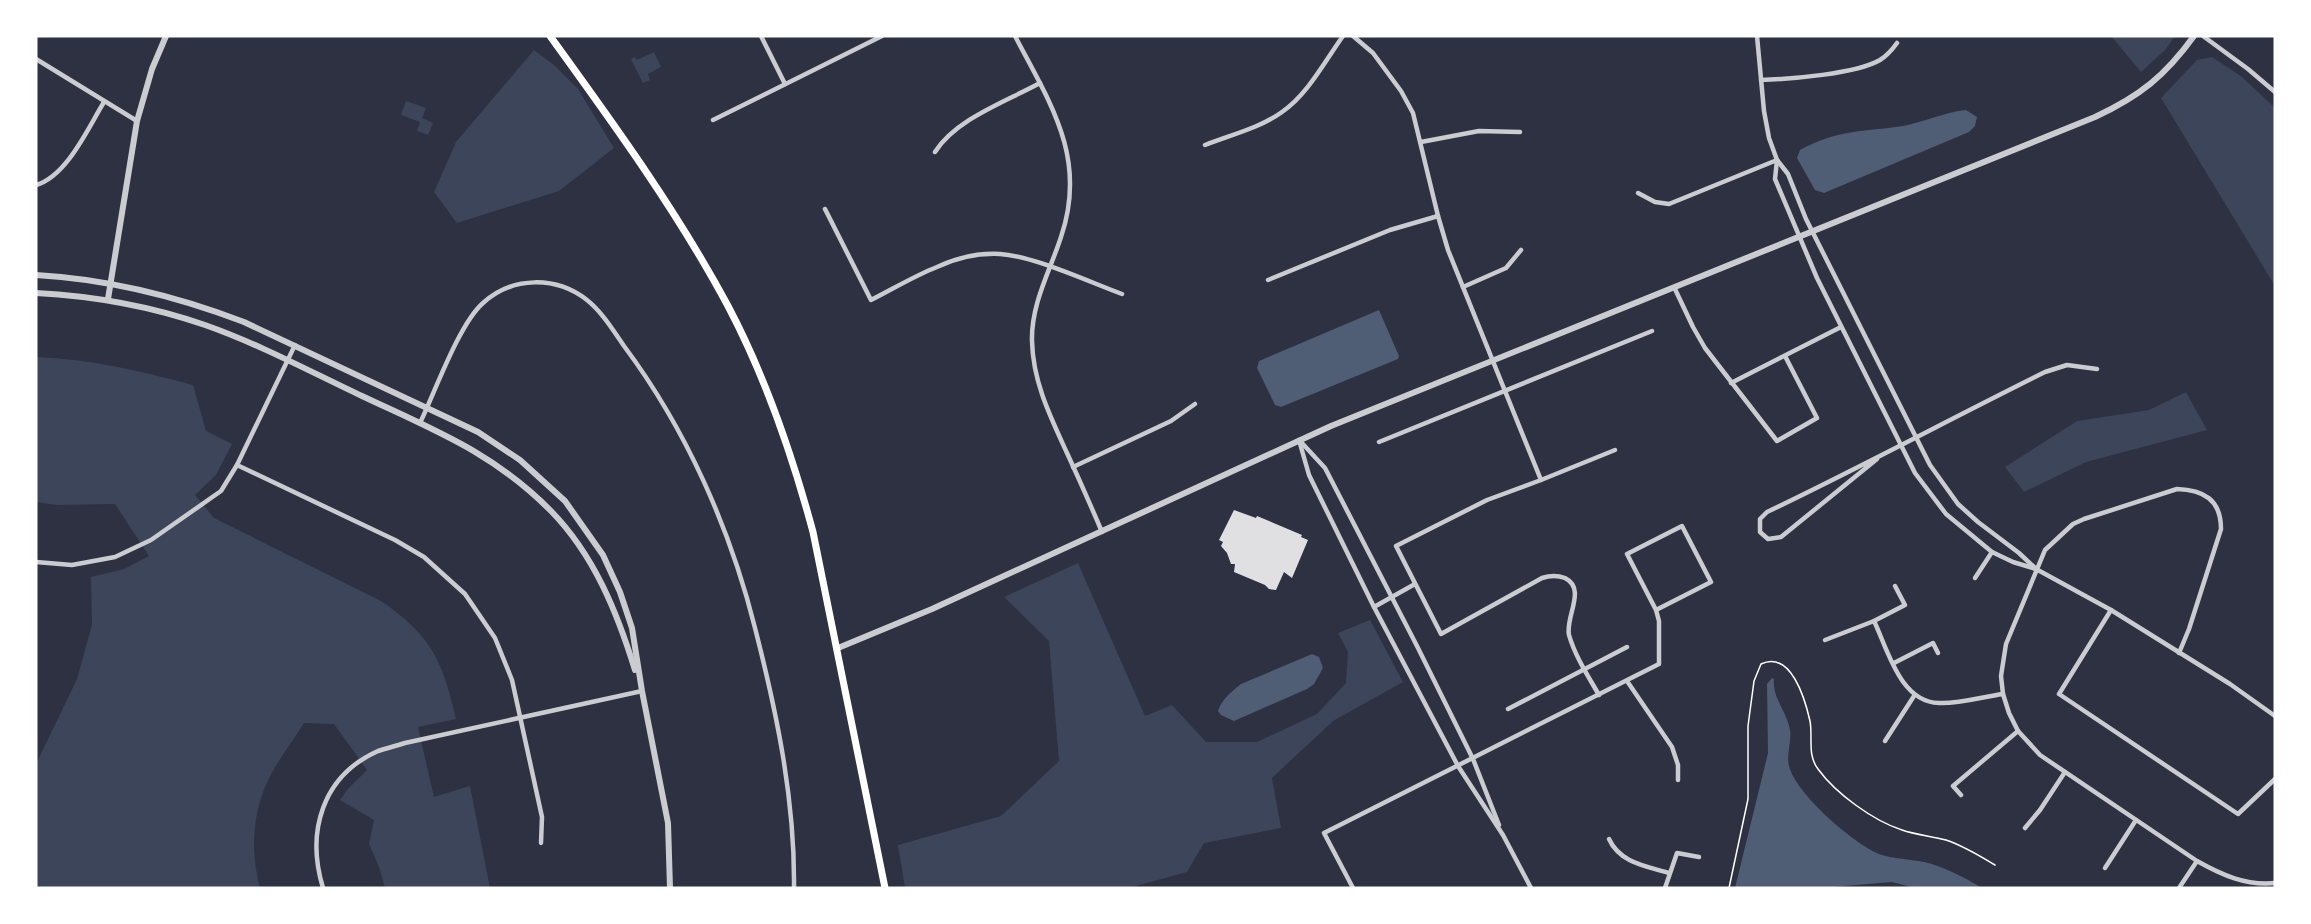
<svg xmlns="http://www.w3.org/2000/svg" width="2311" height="924" font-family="'Space Grotesk',sans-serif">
	<rect width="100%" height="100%" fill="#2d3142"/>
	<g fill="#3c4559">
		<path d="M2111 36H2175L2165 50 2141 72Z"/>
		<path d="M534 50 554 65 578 89 614 148 559 191 457 223 434 192 456 142Z"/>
		<path d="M654 52 661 67 648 74 650 80 643 83 631 59 635 57 637 60Z"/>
		<path d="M2212 57 2242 77 2275 108V286L2161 98 2197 60Z"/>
		<path d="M406 101 426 108 422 118 433 123 428 135 417 131 420 122 401 115Z"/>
		<path d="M36 357C91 359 140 371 193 385L206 431 232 444 216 475 195 495 214 518 381 601C431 635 443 661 456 719L418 727 434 797 470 786 490 888H385L379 867 369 844 374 820 340 800 347 790 367 770 334 724 304 723C291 744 274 765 265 787 252 819 251 855 260 888H36V764L77 679 92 625 91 577 124 569 149 556 115 504 57 505 36 502Z"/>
		<path d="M2186 392 2207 430 2086 462 2024 492 2005 467 2077 421 2149 410Z"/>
		<path d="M1078 563 1145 716 1172 705 1206 742H1257L1317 714 1346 683 1348 652 1338 633 1370 620 1403 682 1333 721 1272 778 1281 828 1204 843 1187 872 1129 888H905L898 845 1001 816 1059 761 1049 641 1004 597Z"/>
	</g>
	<g fill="#4f5d75">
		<path d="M1966 110 1977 117 1975 126 1969 132 1824 193 1815 190 1797 158 1800 150C1839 129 1862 132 1903 126 1924 122 1945 112 1966 110Z"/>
		<path d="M1379 310 1399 356 1398 359 1281 407 1275 405 1257 368 1259 361Z"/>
		<path d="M1312 654 1319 657 1323 668 1314 684 1307 689 1234 721 1221 715 1218 711C1221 700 1232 691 1241 684Z"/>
		<path d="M1772 678 1774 679C1772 698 1787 711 1790 730 1792 742 1786 754 1789 766 1796 794 1853 843 1879 854 1894 859 1909 859 1924 862 1942 866 1966 878 1982 888H1915L1892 882 1821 888H1735L1768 753 1767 684Z"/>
	</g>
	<path fill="#e0e0e3" d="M1234 510 1256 518 1257 516 1302 535 1301 537 1308 540 1292 578 1284 572 1276 590 1269 589 1265 585 1234 572 1235 564H1231L1227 553 1221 546 1223 542 1219 540Z"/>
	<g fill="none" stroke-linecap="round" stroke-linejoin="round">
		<path stroke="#fff" stroke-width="1.5" d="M1729 888 1748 799V726L1754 681 1761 664C1791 650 1805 699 1810 721 1813 737 1807 755 1818 769 1836 794 1874 821 1902 830 1916 835 1932 836 1946 840 1964 846 1980 856 1995 865"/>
		<g stroke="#caccd0" stroke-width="4.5">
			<path d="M761 36 785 84"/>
			<path d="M1015 36C1050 103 1088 158 1061 237 1050 271 1031 304 1032 341 1033 382 1050 416 1067 453 1079 479 1091 506 1102 532"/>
			<path d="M1353 36 1373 53 1401 91 1413 113 1438 216 1448 250 1541 480 1487 500 1396 546 1441 634 1542 578C1551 575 1557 575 1565 578 1587 589 1565 617 1569 635 1575 656 1588 676 1599 695"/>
			<path d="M1757 36 1764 111 1769 138 1777 160 1788 174 1806 219 1930 465 1958 504 1978 522 2019 553 2034 567"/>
			<path d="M2203 36 2248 69 2275 92"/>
			<path d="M36 59 137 121"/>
			<path d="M1761 80C1790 79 1856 74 1880 60 1888 55 1892 50 1897 43"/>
			<path d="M713 120 882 36"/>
			<path d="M1421 142 1479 131 1520 132"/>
			<path d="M1205 145C1230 135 1260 128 1282 112 1308 94 1325 61 1343 36"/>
			<path d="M935 152C956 119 1005 102 1040 83"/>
			<path d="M1777 160 1775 179 1817 278 1915 473 1946 514 1992 552 2013 562 2036 569 2111 610 2230 684 2275 716"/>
			<path d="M36 185C67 176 88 128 104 102"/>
			<path d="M1638 193 1655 202 1669 204 1777 160"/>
			<path d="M825 209 871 300C893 289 914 276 937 267 956 258 978 253 1000 254 1034 256 1089 282 1122 294"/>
			<path d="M1268 280 1390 230 1438 216"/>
			<path d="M1463 287 1506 268 1521 250"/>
			<path d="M1674 287 1693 327 1705 348 1777 441 1817 418 1785 356"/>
			<path d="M1731 383 1841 327"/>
			<path d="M420 423C435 392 459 324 483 303 513 276 556 276 587 300 602 312 613 330 624 346 686 429 730 528 755 628 777 714 795 800 794 888"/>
			<path d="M1299 440 1309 475 1374 607 1458 766 1503 835 1531 888"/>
			<path d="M1301 442 1325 468 1417 646 1473 759 1499 825"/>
			<path d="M1379 442 1652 331"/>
			<path d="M1877 459 1781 537 1768 539 1760 532V519L1767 512C1861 467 1952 418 2045 372L2067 365 2097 369"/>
			<path d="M237 465 395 540 424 557 465 594 495 638 512 680 542 817 541 843"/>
			<path d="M1073 467 1171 421 1195 404"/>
			<path d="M1541 480 1615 450"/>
			<path d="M36 562 72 565 115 557 151 540 221 491 237 465 295 345"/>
			<path d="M1975 578 1992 552"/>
			<path d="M1374 607 1415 584"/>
			<path d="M2111 610 2059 694 2238 814 2275 779"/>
			<path d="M1874 621C1888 650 1900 702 1939 703 1959 704 1982 697 2003 694"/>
			<path d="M1825 640 1874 621 1905 605 1895 586"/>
			<path d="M2179 653 2189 629 2221 529C2221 499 2203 490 2177 489L2084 519 2073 524 2045 550 2006 644 2001 676 2003 694 2009 713 2018 731 2040 755 2197 861C2222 875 2246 886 2275 883"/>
			<path d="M1894 663 1933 643 1938 653"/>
			<path d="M1627 681 1672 747 1678 765V780"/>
			<path d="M1508 709 1627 647"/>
			<path d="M1885 741 1914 696"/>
			<path d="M1961 795 1953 786 2018 731"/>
			<path d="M2025 828 2040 810 2065 772"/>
			<path d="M1609 839C1620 863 1646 866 1669 873"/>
			<path d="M2105 868 2136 820"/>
			<path d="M323 888C306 832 322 776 378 751 387 748 396 746 405 743L642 691"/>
			<path d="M1353 888 1324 833 1659 664V621L1656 610 1627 554 1682 526 1711 582 1656 610"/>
			<path d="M1665 888 1677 853 1699 857"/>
			<path d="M2179 888 2197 861"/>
		</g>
		<g stroke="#caccd0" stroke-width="6">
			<path d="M36 275C108 279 176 296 244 322L478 432 520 460 565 501 603 555 620 592 632 628 642 691 668 823 670 888"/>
			<path d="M36 293C94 296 150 306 205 325 259 344 311 372 362 396 434 430 494 453 551 511 594 555 617 612 635 670"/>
			<path d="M108 299 137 121 152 69 166 36"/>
			<path d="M838 648 932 609 1331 426 2095 117C2140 96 2165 76 2194 36"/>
		</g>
		<path stroke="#fff" stroke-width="7" d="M550 36C613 123 677 211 728 306 766 378 792 454 813 532L885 888"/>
	</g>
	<rect width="2311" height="924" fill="none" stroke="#ffffff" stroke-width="75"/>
</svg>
